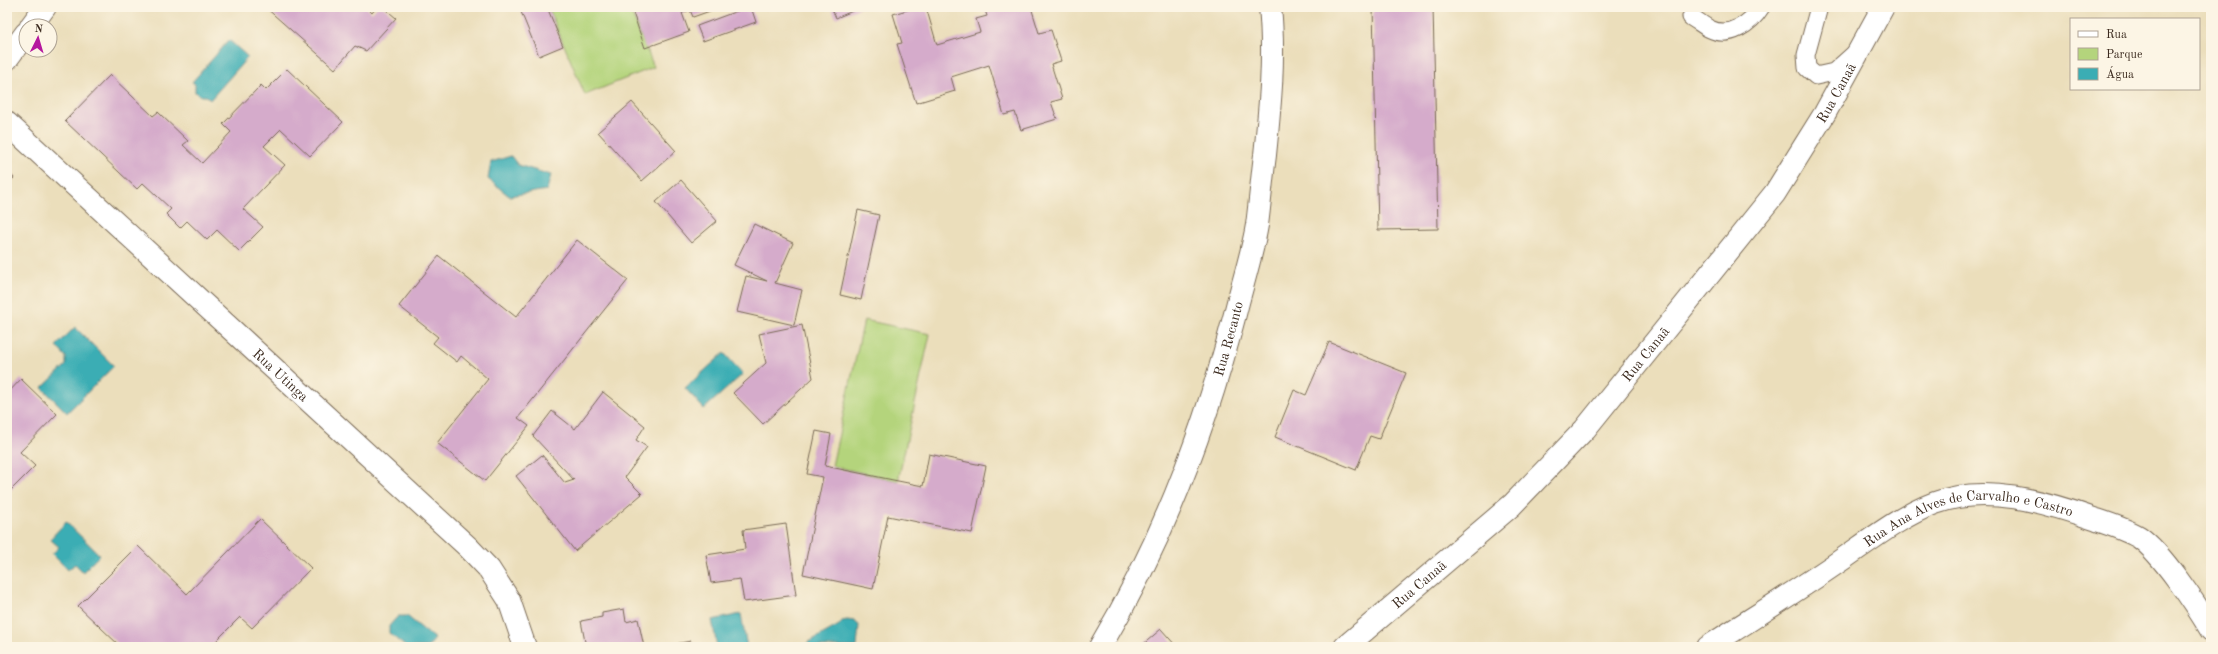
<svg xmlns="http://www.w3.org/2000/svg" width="2218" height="654" font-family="'Old Standard TT',serif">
	<rect width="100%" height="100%" fill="#fcf5e5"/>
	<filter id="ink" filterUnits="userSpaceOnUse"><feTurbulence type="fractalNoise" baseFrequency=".025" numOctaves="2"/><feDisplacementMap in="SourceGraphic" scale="8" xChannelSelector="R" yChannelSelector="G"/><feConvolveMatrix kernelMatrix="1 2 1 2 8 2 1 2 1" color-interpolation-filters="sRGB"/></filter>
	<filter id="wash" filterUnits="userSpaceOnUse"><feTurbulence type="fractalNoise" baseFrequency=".012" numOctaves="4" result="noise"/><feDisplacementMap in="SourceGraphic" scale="16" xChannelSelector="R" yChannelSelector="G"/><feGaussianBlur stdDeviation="0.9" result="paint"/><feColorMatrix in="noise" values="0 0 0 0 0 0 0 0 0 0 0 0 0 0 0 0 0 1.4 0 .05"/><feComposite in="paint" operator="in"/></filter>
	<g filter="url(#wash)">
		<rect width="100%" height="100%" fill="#ebdebb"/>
		<g fill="#b4d47c" stroke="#787f4d">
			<path d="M548 7H629L654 67 585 95Z"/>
			<path d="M864 320 930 334 898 481 832 466Z"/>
		</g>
		<g fill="#3badb4" stroke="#3b6c69">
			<path d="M229 40 248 57 210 100 206 96H201L195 92V84L192 82Z"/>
			<path d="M511 156 518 165 551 175 547 190 509 196 488 179 491 162Z"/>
			<path d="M75 327 114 366 67 413 42 388 66 365V357L56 346Z"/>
			<path d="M724 353 743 374 704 409 685 388Z"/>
			<path d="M66 522 100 555 83 572 75 564 68 570 52 554 59 547 50 539Z"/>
			<path d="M741 614 747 647H717L712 620Z"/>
			<path d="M398 616H407L435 639 428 647H406L389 633V626Z"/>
			<path d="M847 620 854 621 859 625 857 647H806L807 643 839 625 842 621Z"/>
		</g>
		<g id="blocks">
			<g fill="#d5abcb">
				<path d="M265 7H366L372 13 377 7H383L396 18 366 51 355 46 335 69Z"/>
				<path d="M519 7H547L563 46 539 56Z"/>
				<path d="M631 7H721L693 17 690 10 682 13 689 32 645 48Z"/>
				<path d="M748 7H751L756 22 703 41 697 26Z"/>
				<path d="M831 7H862L836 18Z"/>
				<path d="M918 7H926L937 45 980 32 976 19 987 16 984 7H1031L1039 33 1051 30 1061 61 1051 64 1062 99 1051 102 1057 119 1021 130 1015 112 1004 115 989 65 951 77 955 91 916 103 897 44 902 43 893 14Z"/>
				<path d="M1373 7H1433L1438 229 1378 230Z"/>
				<path d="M287 69 343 122 310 156 281 129 264 146 285 165 243 209 263 227 239 251 217 230 207 240 187 221 180 228 166 214 171 209 143 183 137 189 65 121 110 75 153 116 158 112 188 141 183 145 202 163 231 132 223 124 261 85 266 90Z"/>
				<path d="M632 102 676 151 642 181 598 132Z"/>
				<path d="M7 170 14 178 7 184Z"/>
				<path d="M681 180 717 221 691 243 656 202Z"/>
				<path d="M858 210 879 215 861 300 840 295Z"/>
				<path d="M754 224 793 243 775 283 802 290 794 325 737 312 746 276 767 281 734 265Z"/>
				<path d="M577 240 628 280 518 418 529 426 485 481 437 443 488 379 461 356 457 362 433 343 438 337 399 306 439 256 516 317Z"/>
				<path d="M802 325 813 378 763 424 733 393 766 363 759 334Z"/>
				<path d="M1329 342 1406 373 1379 439 1370 436 1356 470 1275 437 1294 390 1306 395Z"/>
				<path d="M21 379 57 414 20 452 35 466 7 494V394Z"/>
				<path d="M603 392 645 426 636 440 647 447 625 477 642 494 575 551 516 476 542 455 565 483 574 480 533 436 552 411 575 429Z"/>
				<path d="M816 431 831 434 825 466 898 481 923 486 929 454 986 466 972 533 888 516 873 589 803 574 823 477 807 474Z"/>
				<path d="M260 519 311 568 252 628 240 617 210 647H121L78 606 138 546 187 594Z"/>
				<path d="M786 524 796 595 744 602 740 579 711 583 706 555 745 549 743 530Z"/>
				<path d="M624 609 626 622 638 619 644 647H586L581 621 602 617V613Z"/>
				<path d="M1161 629 1177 647H1140Z"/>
				<path d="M691 641 693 647H664V646Z"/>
			</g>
		</g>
	</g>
	<g filter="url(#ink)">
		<use href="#blocks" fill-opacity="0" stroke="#796955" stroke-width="1"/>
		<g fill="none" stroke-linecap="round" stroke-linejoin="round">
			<defs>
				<g id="service">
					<path d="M1819 7 1806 55 1807 68 1816 76 1834 72 1854 54"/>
					<path d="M1691 17C1698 21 1704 26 1710 29 1730 39 1751 23 1761 7"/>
				</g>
				<g id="minor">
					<path d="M31 26 45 7"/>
					<path d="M7 59 26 33"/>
					<path id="s1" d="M7 123 468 547 489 569 509 600 525 647"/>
					<path id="s2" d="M1100 647C1162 543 1205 430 1235 314 1242 285 1252 255 1257 225 1260 202 1262 178 1265 155 1270 106 1275 56 1270 7"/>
					<path id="s3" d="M1345 647 1512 505 1585 429 1775 193 1825 113 1883 7"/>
					<path id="s4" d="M1708 647C1751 619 1795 592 1837 563 1868 542 1900 516 1935 503 1985 484 2046 502 2094 519 2109 524 2125 529 2139 537 2161 552 2197 606 2211 630"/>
				</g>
			</defs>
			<use href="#service" stroke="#796955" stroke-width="19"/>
			<use href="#minor" stroke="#796955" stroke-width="24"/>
			<use href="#service" stroke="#fff" stroke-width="17"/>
			<use href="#minor" stroke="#fff" stroke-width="22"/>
		</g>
	</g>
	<g text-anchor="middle" stroke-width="3.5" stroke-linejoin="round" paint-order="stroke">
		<g font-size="14" fill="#3b2a1e" stroke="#fcf5e5">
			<text dy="5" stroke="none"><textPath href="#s3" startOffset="745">Rua Canaã</textPath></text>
			<text dy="5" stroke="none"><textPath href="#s2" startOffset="335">Rua Recanto</textPath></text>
			<text dy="5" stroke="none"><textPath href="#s3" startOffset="421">Rua Canaã</textPath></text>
			<text dy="5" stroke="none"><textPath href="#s1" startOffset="372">Rua Utinga</textPath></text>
			<text dy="5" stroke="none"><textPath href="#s4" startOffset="299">Rua Ana Alves de Carvalho e Castro</textPath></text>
			<text dy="5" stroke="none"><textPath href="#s3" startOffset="97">Rua Canaã</textPath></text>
		</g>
	</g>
	<rect width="2218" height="654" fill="none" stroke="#fcf5e5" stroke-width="24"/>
	<rect x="2070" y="18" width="130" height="72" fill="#fcf5e5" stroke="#afa495"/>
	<rect x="2078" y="31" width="20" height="6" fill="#ffffff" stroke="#afa495"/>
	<text x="2106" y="38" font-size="12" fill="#3b2a1e">Rua</text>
	<rect x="2078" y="48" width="20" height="12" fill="#b4d47c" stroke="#afa495"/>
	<text x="2106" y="58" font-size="12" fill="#3b2a1e">Parque</text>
	<rect x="2078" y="68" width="20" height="12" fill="#3badb4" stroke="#afa495"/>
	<text x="2106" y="78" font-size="12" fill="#3b2a1e">Água</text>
	<g transform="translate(38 38) rotate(5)"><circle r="19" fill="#fcf5e5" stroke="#afa495"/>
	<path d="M0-3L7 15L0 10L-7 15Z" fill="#b5179e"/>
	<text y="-6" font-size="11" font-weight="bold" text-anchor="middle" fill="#3b2a1e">N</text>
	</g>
</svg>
